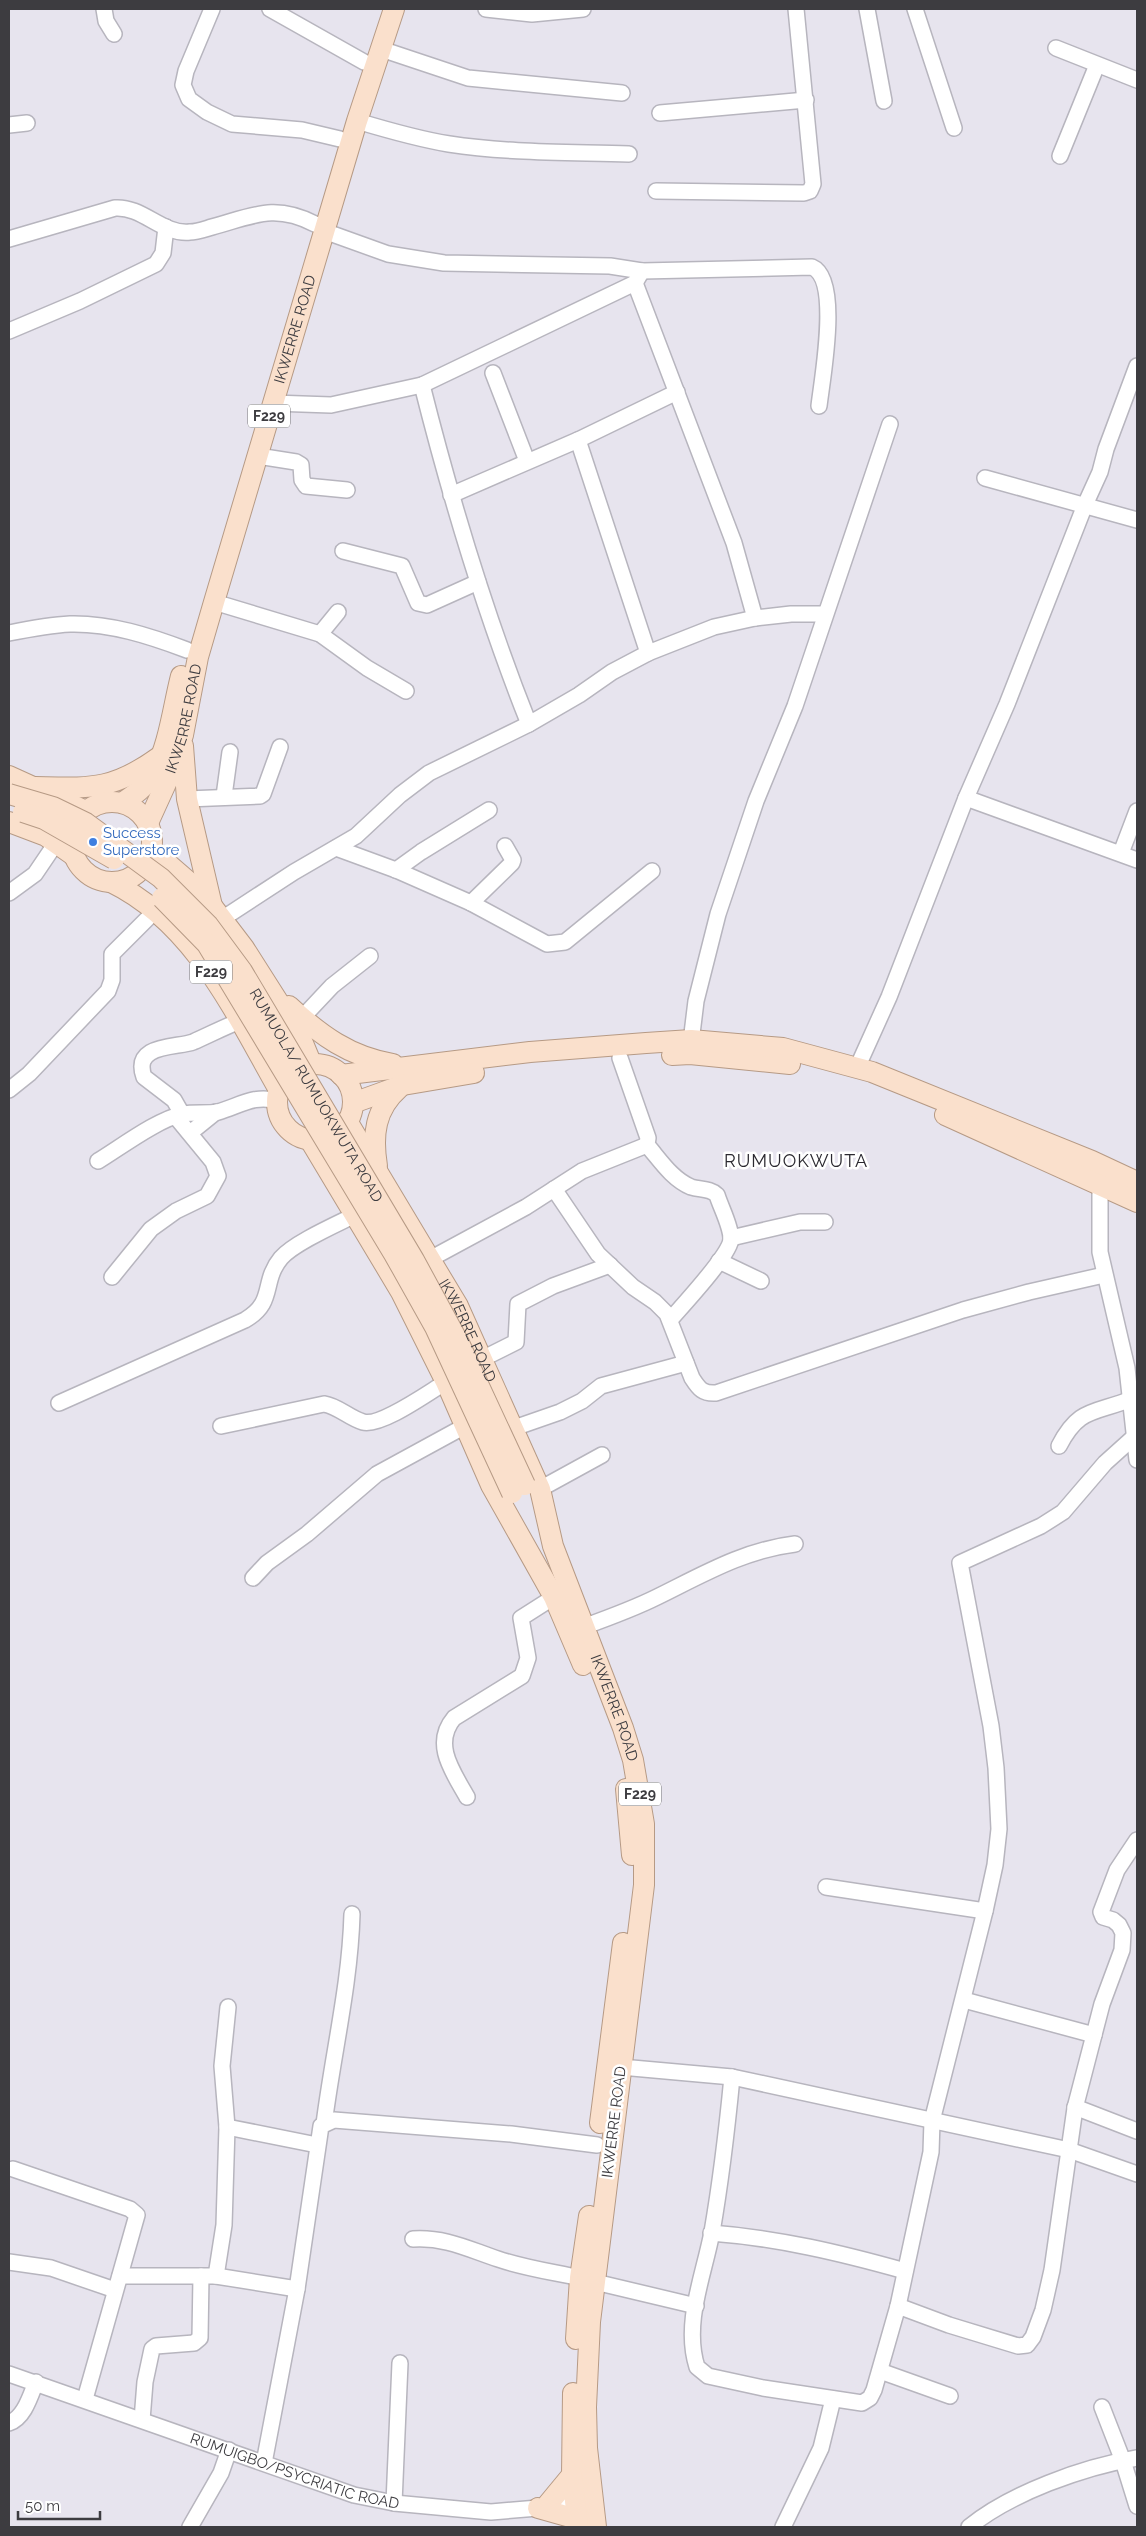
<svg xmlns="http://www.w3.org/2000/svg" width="1146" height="2536" font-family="Raleway,sans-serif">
	<rect width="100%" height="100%" fill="#e7e4ee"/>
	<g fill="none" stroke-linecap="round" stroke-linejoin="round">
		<defs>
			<g id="minor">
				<path d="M104 9 106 21 114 34"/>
				<path d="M212 9 186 71 183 85 189 99 207 112 232 124 302 130 340 139"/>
				<path d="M270 9 364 62"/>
				<path d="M486 9 532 14 583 9"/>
				<path d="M867 9 884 101"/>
				<path d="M915 9 954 128"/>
				<path d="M1056 48 1137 80"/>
				<path d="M381 49 468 78 622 93"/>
				<path d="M660 113 806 100"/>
				<path d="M357 121C387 130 418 139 449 144 508 153 569 152 629 154"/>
				<path d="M9 125 27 123"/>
				<path d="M1060 156 1097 65"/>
				<path d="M656 191 804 193 810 191 813 184 796 9"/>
				<path d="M324 231 388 254 444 263 610 266 642 271 812 267C841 279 822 379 819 406"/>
				<path d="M9 239 115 208C143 206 162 235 190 232 197 232 205 229 212 227 253 216 274 203 315 224"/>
				<path d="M635 283 734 543 755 618"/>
				<path d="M9 331 80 301 156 264 163 253 166 227"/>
				<path d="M493 373 527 461"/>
				<path d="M422 385C451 500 485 614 529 724"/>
				<path d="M273 403 331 405 422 385 635 283 642 271"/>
				<path d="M578 440 648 653"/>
				<path d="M258 456 296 462 301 465 302 480 306 486 347 490"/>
				<path d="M985 478 1137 520"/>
				<path d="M451 495 578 440 677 392"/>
				<path d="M343 551 402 566 418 603 427 605 478 582"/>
				<path d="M214 602 320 634 367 668 406 691"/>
				<path d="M9 633C29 629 50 625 70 624 110 623 150 636 187 650"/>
				<path d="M320 634 338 612"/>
				<path d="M224 796 230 752"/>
				<path d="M966 798 1137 860"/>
				<path d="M187 799 260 796 263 794 280 747"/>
				<path d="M336 848 396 870 471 903 547 944 565 942 652 871"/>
				<path d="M1121 853 1137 811"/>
				<path d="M396 870 421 852 489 810"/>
				<path d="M9 893 35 874 56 843"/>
				<path d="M471 903 512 863 513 860 505 846"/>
				<path d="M222 919 294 872 356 836 400 795 429 773 529 724 579 695 612 672 648 653 714 627 755 618 791 614H825"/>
				<path d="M302 1018 332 986 370 956"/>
				<path d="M690 1050 696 1001 718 914 756 801 795 706 890 424"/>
				<path d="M620 1058 648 1138 647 1145C660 1160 672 1179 691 1187 700 1190 710 1188 717 1195 721 1208 731 1226 731 1239 730 1255 682 1306 670 1320"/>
				<path d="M857 1068 889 997 966 798 1007 704 1085 505 1100 472 1106 449 1137 366"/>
				<path d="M9 1090 29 1074 108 991 112 980V954L155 911"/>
				<path d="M182 1114 174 1100 144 1077C132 1043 178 1048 193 1042 209 1035 224 1027 240 1021"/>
				<path d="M190 1133 216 1112"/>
				<path d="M98 1161C121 1147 158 1119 183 1114 194 1112 207 1114 218 1112 239 1106 255 1094 277 1101"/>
				<path d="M1100 1187V1252L1127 1368 1137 1460"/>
				<path d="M554 1189 598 1254 633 1287 655 1302 667 1314 692 1378C699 1389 703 1394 716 1393L963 1310 1029 1292 1104 1275"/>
				<path d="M731 1238 800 1222H825"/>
				<path d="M430 1259 526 1207 582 1171 647 1145"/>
				<path d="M719 1261 761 1281"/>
				<path d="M112 1277 151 1229 176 1211 207 1196 218 1176 213 1162 176 1117"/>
				<path d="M482 1359 516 1342 518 1304 553 1286 610 1265"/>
				<path d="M59 1403 245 1320C276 1302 261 1282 281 1258 294 1243 335 1225 355 1215"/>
				<path d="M221 1426 324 1404C338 1406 349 1418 363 1422 381 1427 429 1392 446 1382"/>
				<path d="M514 1428 560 1412 582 1401 601 1386 686 1363"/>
				<path d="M1059 1446C1079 1407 1094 1414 1131 1399"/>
				<path d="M540 1489 602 1455"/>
				<path d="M253 1578 267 1563 307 1534 377 1474 465 1426"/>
				<path d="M583 1627C608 1618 633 1609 657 1597 702 1575 744 1550 795 1544"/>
				<path d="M467 1797C453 1772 432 1744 454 1718L522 1676 528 1658 521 1618 554 1597"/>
				<path d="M826 1887 985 1911"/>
				<path d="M964 2000 1094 2035"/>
				<path d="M621 2067 732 2077 1069 2150 1137 2174"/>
				<path d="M732 2077C727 2129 721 2180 712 2232 704 2275 683 2323 697 2367L708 2376 763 2388 862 2403 870 2398 874 2390 898 2306 931 2152 932 2121 985 1911 995 1865 999 1829 996 1768 991 1726 960 1563 1041 1526 1063 1512 1105 1463 1135 1436"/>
				<path d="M1075 2107 1137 2131"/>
				<path d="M324 2124C333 2053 350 1985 352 1914"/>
				<path d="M227 2127 317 2145"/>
				<path d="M13 2169 130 2209 137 2215 85 2399"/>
				<path d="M711 2233C778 2238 841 2253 905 2271"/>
				<path d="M413 2239C445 2237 468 2249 498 2259 524 2268 553 2272 580 2278"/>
				<path d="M9 2262 51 2268 115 2290"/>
				<path d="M120 2276H216L297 2289"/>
				<path d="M216 2276 224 2225 227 2127 222 2066 228 2007"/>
				<path d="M595 2282 696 2306"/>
				<path d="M898 2306 949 2325 1018 2346 1027 2345 1033 2337 1043 2310 1052 2270 1075 2108 1102 2004 1122 1950 1123 1933 1119 1925 1113 1920 1103 1917 1101 1912 1117 1870 1137 1840"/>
				<path d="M880 2371 950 2396"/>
				<path id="s1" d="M9 2374 354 2495 394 2503 491 2512 538 2508 584 2499"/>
				<path d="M1102 2407 1123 2461 1137 2506"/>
				<path d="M142 2420 145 2382 152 2349 156 2346 194 2343 200 2338 201 2276"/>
				<path d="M9 2423C24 2418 30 2397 36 2382"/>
				<path d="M264 2463 297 2289 321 2126 334 2120 511 2134 597 2145"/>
				<path d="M394 2503 400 2363"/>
				<path d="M190 2527 221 2473 229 2450"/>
				<path d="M783 2527 821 2448 833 2399"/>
				<path d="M969 2527C1011 2493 1083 2467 1137 2458"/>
			</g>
			<g id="major">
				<path d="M183 746 187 799 212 906"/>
				<path d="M9 776 86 811"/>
				<path d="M35 787C90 788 112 791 159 757"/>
				<circle cx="112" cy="842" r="40"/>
				<path d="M122 803C134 795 146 787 153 774 169 746 173 707 181 676"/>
				<path d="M9 822 46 836 73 855"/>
				<path id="s2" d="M148 823 168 779 183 735 198 657 214 602 357 121 394 9"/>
				<path d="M152 850 189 882 212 906 244 948 300 1036 312 1065"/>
				<path d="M111 882C195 923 235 1013 279 1090"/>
				<path d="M289 1006C320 1035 350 1057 393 1064"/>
				<path d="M672 1055 690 1054 790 1064"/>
				<circle cx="315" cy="1102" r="38"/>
				<path d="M341 1075 530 1052 646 1043 691 1040 783 1048 872 1072 1092 1161 1137 1182"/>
				<path d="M353 1103 403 1085 474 1073"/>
				<path d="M945 1115 1137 1202"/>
				<path id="s3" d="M347 1121 458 1306 540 1489 553 1546 623 1728 633 1760 644 1824V1885L590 2322 586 2407 587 2448 596 2527"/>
				<path d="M310 1140 401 1292 446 1382 491 1485 554 1597 583 1665"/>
				<path d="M377 1166C372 1135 375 1109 399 1088"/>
				<path d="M626 1789 632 1855"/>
				<path d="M600 2123 623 1943"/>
				<path d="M576 2339 580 2278 589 2216"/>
				<path d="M573 2393 572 2475 578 2527"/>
				<path d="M548 2504 572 2475"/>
				<path d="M538 2508 577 2519"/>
			</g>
		</defs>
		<use href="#minor" stroke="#b7b5be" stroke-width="18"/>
		<use href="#major" stroke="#b69a85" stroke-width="22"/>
		<use href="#minor" stroke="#fff" stroke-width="15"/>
		<use href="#major" stroke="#fae0cc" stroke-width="20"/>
		<defs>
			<g id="major-bridge">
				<path id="s4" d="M9 794 53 807 86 823 161 878 208 925 242 971 414 1260 459 1343 525 1485"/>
				<path d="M23 812 44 819 114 859"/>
				<path d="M162 898 207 944 394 1254 435 1327 512 1493"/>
			</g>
		</defs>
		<use href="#major-bridge" stroke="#b69a85" stroke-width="22" stroke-linecap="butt"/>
		<use href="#major-bridge" stroke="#fae0cc" stroke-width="20"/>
	</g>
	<circle fill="#3f7fe0" stroke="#fff" stroke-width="2" cx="93" cy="842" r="5"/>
	<g text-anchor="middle" stroke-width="5" stroke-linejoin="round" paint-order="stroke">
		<g fill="#fff" stroke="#777679" stroke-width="1">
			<rect x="248" y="404.5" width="42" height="23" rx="4"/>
			<rect x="190" y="960.5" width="42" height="23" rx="4"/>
			<rect x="619" y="1782.5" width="42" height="23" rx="4"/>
		</g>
		<g font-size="14" font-weight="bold" fill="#3d3c40">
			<text x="269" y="421">F229</text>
			<text x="211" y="977">F229</text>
			<text x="640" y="1799">F229</text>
		</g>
		<g font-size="15" fill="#3d3c40" stroke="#fff">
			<text dy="5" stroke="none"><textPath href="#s2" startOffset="516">IKWERRE ROAD</textPath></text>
			<text dy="5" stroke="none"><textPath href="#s2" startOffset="111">IKWERRE ROAD</textPath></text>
			<text dy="5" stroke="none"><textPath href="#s4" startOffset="444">RUMUOLA/ RUMUOKWUTA ROAD</textPath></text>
			<text dy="5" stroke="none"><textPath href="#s3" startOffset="242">IKWERRE ROAD</textPath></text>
			<text dy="5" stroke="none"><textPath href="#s3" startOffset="648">IKWERRE ROAD</textPath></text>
			<text transform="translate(614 2122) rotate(-83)" y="5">IKWERRE ROAD</text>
			<text dy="5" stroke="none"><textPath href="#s1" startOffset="302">RUMUIGBO/PSYCRIATIC ROAD</textPath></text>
		</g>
		<g font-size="15" fill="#366cbe" stroke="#fff" text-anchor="start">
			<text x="103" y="838">Success<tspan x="103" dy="17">Superstore</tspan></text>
		</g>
		<g font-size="18" letter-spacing="1" fill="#2b2930" stroke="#fff">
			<text x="796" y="1167">RUMUOKWUTA</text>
		</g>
	</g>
	<rect width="1146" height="2536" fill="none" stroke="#3d3c40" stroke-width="20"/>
	<path d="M18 2511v8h82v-8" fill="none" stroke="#3d3c40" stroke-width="2.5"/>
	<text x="25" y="2511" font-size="15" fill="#3d3c40" stroke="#ffffff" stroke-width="4" paint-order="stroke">50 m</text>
</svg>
